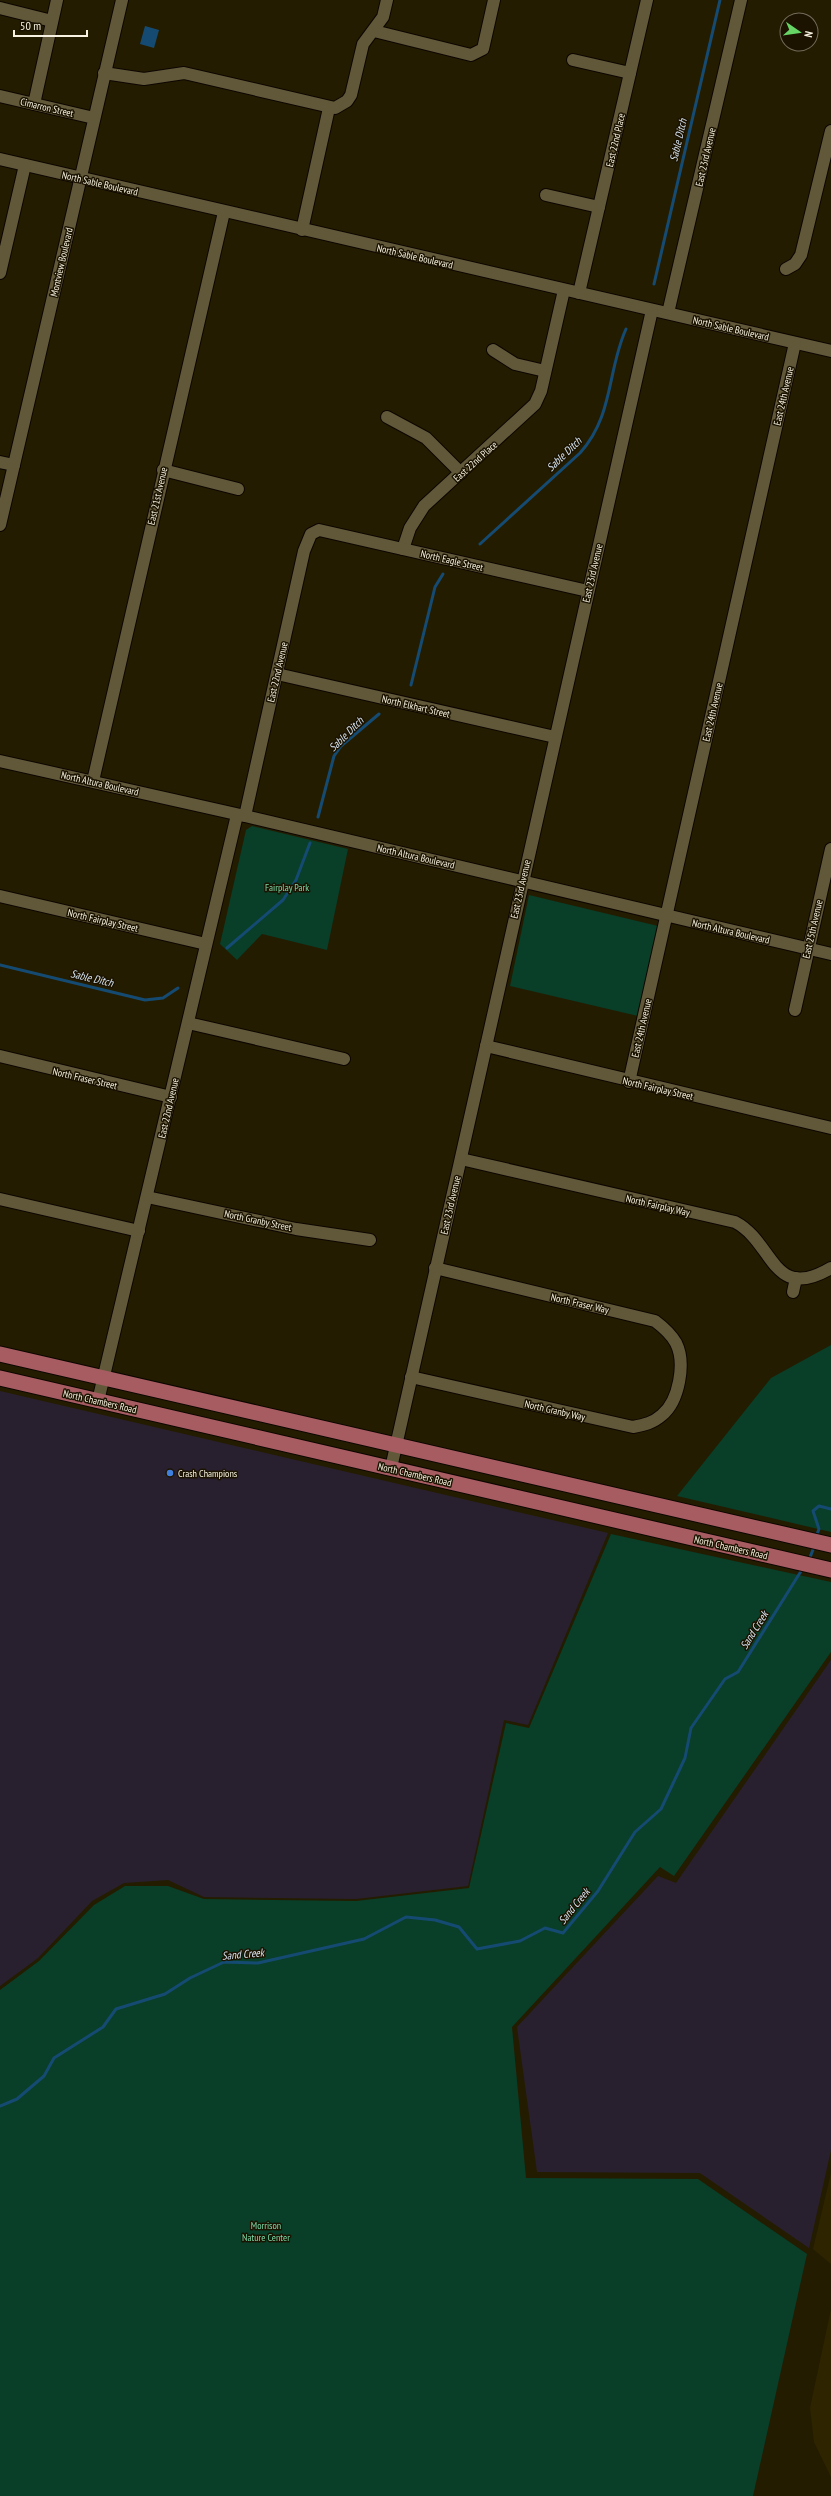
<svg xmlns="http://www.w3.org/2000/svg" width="831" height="2496" font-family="'PT Sans Narrow',sans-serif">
	<rect width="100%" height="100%" fill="#241c01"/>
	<g fill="#2e2400">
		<path d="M831 2173V2264L813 2249Z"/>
		<path d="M831 2309V2477L814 2442 810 2408Z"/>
	</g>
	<g fill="#29202f">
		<path d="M0 1391 608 1533 528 1725 504 1720 468 1886 356 1899 204 1897 168 1880 124 1883 92 1901 38 1958 0 1986Z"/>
		<path d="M831 1660V2150L809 2248 700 2173 537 2172 517 2027 658 1876 676 1883Z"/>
	</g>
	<g fill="#093e28">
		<path d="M252 826 348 849 327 950 262 934 237 960 220 944 246 830Z"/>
		<path d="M529 895 658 926 638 1016 510 986Z"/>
		<path d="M831 1345V1532L677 1496 771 1378Z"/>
		<path d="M611 1534 831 1582V1652L674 1876 660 1867 512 2027 526 2178 698 2179 807 2254 753 2496H0V1990L39 1961 94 1905 125 1886H168L204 1899 356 1901 469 1888 506 1723 529 1728Z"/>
	</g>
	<path fill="#154b72" d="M145 26 159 30 154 48 140 44Z"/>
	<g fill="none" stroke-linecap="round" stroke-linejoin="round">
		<g stroke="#154b72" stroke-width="3">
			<path d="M654 284 720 0"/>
			<path d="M480 544 580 453C614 415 607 371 626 329"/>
			<path d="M411 685 435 587 443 574"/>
			<path d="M318 817 334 756 341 746 379 714"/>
			<path d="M227 948 283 900 296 880 310 843"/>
			<path d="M0 965 145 1000 163 998 178 988"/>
			<path d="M816 1537 819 1529 813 1511 819 1506 831 1509"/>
			<path d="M809 1560 814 1547"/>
			<path d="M0 2106 17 2099 44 2076 54 2058 103 2027 116 2009 165 1994 190 1978 224 1962 258 1963 364 1939 406 1917 435 1920 459 1927 477 1949 520 1941 545 1928 563 1933 598 1891 635 1832 661 1809 685 1758 691 1728 725 1679 738 1672 803 1568"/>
		</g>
		<defs>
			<g id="minor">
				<path d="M0 8 52 21"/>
				<path d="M374 31 471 55 483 49 494 0"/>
				<path d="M573 60 630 73"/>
				<path d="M104 73 144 79 184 73 335 108 347 101 351 95 363 44 383 17 387 0"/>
				<path d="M0 96 94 118"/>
				<path d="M34 104 57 0"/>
				<path d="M0 159 831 351"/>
				<path d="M546 195 599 207"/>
				<path d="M302 230 329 108"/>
				<path d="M786 269 795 264 801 255 831 131"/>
				<path d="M0 273 25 165"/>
				<path d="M579 293 647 0"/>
				<path d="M668 313 741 0"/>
				<path d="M493 350 515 364 545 371"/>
				<path d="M387 417 426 438 461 473"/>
				<path d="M0 462 14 465"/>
				<path d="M163 470 238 489"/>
				<path d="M0 525 122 0"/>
				<path d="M403 549 410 528 424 506 535 404 541 391 564 290"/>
				<path d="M277 674 555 737"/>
				<path d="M0 761 245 816 831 954"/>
				<path d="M93 781 224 212"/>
				<path d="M245 816 304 551 311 534 319 530 588 591"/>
				<path d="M0 896 206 944"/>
				<path d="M795 1010 831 849"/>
				<path d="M188 1023 344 1059"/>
				<path d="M486 1046 831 1128"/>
				<path d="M0 1056 171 1097"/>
				<path d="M629 1082 795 343"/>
				<path d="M461 1159 735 1222C774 1242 772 1303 831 1268"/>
				<path d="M147 1197 296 1229 370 1240"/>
				<path d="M0 1199 139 1231"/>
				<path d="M793 1292 796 1278"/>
				<path d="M411 1377 633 1427C644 1425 653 1423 662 1415 679 1401 686 1363 676 1343 671 1334 663 1327 655 1321L435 1268"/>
				<path d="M98 1401 237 815"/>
				<path d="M391 1468 652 310"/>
			</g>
			<g id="major">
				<path d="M0 1354 831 1545"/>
				<path d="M0 1378 831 1570"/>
			</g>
		</defs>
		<use href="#minor" stroke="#0d0600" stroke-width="14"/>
		<use href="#major" stroke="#0d0600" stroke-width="17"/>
		<use href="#minor" stroke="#61583a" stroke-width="12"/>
		<use href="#major" stroke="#a75c62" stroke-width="15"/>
	</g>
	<circle fill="#3f7fe0" stroke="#1b1300" stroke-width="1.5" cx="170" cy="1473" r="4"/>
	<g text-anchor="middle" stroke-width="3" stroke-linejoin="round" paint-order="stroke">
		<g font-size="10" fill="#f7f2e1" stroke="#1b1300">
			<text transform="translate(47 107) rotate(13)" y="4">Cimarron Street</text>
			<text transform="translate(615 140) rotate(-77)" y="4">East 22nd Place</text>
			<text transform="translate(705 157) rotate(-77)" y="4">East 23rd Avenue</text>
			<text transform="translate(100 183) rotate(13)" y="4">North Sable Boulevard</text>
			<text transform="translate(415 256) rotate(13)" y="4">North Sable Boulevard</text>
			<text transform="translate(61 262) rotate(-77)" y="4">Montview Boulevard</text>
			<text transform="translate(731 328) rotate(13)" y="4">North Sable Boulevard</text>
			<text transform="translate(783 396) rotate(-77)" y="4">East 24th Avenue</text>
			<text transform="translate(475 461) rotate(-42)" y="4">East 22nd Place</text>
			<text transform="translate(157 496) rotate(-77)" y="4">East 21st Avenue</text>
			<text transform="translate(452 560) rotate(13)" y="4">North Eagle Street</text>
			<text transform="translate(592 573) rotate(-77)" y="4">East 23rd Avenue</text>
			<text transform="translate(277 672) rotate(-77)" y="4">East 22nd Avenue</text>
			<text transform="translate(416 706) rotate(13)" y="4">North Elkhart Street</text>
			<text transform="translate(712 712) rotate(-77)" y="4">East 24th Avenue</text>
			<text transform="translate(100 783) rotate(13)" y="4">North Altura Boulevard</text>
			<text transform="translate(416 856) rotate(13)" y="4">North Altura Boulevard</text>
			<text transform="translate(520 889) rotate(-77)" y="4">East 23rd Avenue</text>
			<text transform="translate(103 920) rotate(13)" y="4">North Fairplay Street</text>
			<text transform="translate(812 929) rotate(-77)" y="4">East 25th Avenue</text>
			<text transform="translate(731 931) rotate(13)" y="4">North Altura Boulevard</text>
			<text transform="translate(641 1028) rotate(-77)" y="4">East 24th Avenue</text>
			<text transform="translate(85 1078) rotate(13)" y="4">North Fraser Street</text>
			<text transform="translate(658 1088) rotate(13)" y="4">North Fairplay Street</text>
			<text transform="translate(168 1108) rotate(-77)" y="4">East 22nd Avenue</text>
			<text transform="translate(450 1205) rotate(-77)" y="4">East 23rd Avenue</text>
			<text transform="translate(658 1205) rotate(13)" y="4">North Fairplay Way</text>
			<text transform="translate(258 1220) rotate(12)" y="4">North Granby Street</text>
			<text transform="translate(580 1303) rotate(13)" y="4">North Fraser Way</text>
			<text transform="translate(100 1401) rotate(13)" y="4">North Chambers Road</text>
			<text transform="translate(555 1410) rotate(13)" y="4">North Granby Way</text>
			<text transform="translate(415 1474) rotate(13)" y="4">North Chambers Road</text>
			<text transform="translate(731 1547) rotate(13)" y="4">North Chambers Road</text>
		</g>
		<g font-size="10" fill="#7adbab" stroke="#1b1300">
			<text x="287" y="891">Fairplay Park</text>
			<text x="266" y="2229">Morrison<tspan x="266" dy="12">Nature Center</tspan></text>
		</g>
		<g font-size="10" fill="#f7f2e1" stroke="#1b1300" text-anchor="start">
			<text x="178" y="1477">Crash Champions</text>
		</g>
		<g font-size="11" font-style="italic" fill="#d8e6f3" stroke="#1b1300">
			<text transform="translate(678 140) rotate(-77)" y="4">Sable Ditch</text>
			<text transform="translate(564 454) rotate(-44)" y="4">Sable Ditch</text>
			<text transform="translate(346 734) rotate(-45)" y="4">Sable Ditch</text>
			<text transform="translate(92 978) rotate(13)" y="4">Sable Ditch</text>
			<text transform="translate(754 1630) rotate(-58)" y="4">Sand Creek</text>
			<text transform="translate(574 1906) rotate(-51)" y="4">Sand Creek</text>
			<text transform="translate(243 1954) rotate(-5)" y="4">Sand Creek</text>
		</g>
	</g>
	<g transform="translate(799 32) rotate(103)"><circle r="19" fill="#1b1300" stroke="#736c5a"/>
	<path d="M0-3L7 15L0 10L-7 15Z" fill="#67d466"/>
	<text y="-6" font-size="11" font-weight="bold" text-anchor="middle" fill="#f7f2e1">N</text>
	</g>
	<path d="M14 30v6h73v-6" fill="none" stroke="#f7f2e1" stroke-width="2"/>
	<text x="20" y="30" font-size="12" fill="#f7f2e1" stroke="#1b1300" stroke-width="3" paint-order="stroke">50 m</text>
</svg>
